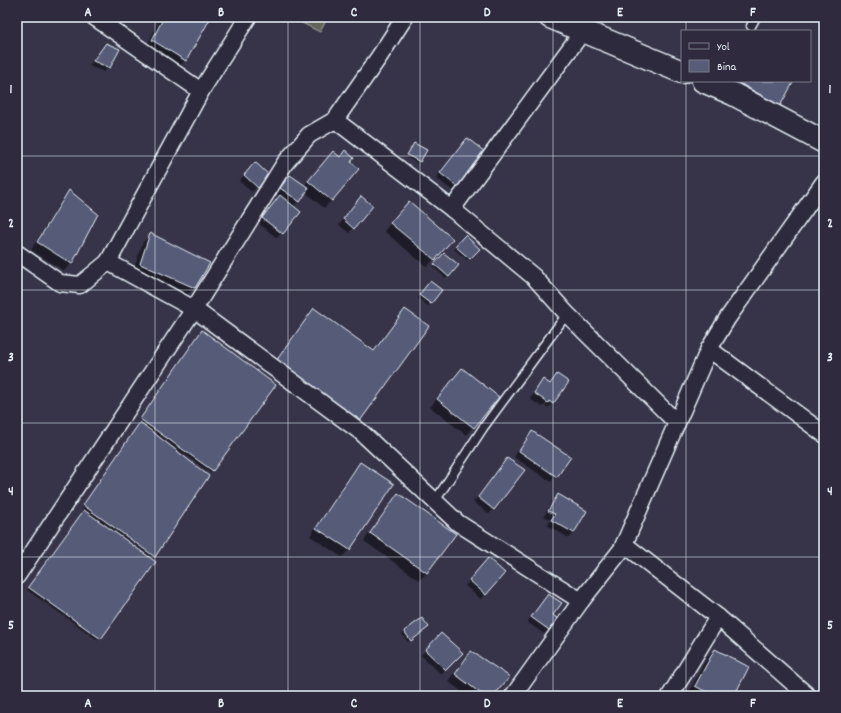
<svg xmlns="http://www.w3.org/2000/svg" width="841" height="713" font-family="Dekko,sans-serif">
	<rect width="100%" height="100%" fill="#373449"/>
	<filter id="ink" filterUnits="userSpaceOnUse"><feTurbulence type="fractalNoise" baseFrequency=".025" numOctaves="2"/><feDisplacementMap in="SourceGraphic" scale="8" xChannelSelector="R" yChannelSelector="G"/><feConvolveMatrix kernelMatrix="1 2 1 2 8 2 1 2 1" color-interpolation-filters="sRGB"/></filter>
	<g filter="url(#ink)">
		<path fill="#626557" stroke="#a5aba8" d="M290 17H328L320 32Z"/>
		<g fill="#0007">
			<path d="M161 17H203L185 60 178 68 146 47Z"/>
			<path d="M106 44 109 67 104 72 89 66Z"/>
			<path d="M723 81H793L779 105 774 110Z"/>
			<path d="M414 144 419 161 417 163 406 157Z"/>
			<path d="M462 144 457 186 453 191 436 178Z"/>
			<path d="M333 152 339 157 345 152 350 162 332 200 324 208 305 192 293 207 300 212 277 238 258 223 280 196 276 194 290 176 304 186Z"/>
			<path d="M251 168 268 175 252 192 239 181Z"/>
			<path d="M69 191 97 214 71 264 64 271 31 250 62 199Z"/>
			<path d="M357 202 353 228 349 233 339 225Z"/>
			<path d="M409 202 452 239 427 267 384 231Z"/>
			<path d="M151 234 195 287 187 295 133 271 143 242Z"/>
			<path d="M465 237 478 249 467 260 454 249Z"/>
			<path d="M444 254 457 265 446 278 433 267Z"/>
			<path d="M428 284 441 290 428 306 418 298Z"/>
			<path d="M202 331 274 385 210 473 156 434 155 436V556L153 558 82 508 141 423 139 422Z"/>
			<path d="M462 369 498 397 466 435 430 407Z"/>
			<path d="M557 375 553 403 548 408 544 405 542 407 530 399 543 381 549 384Z"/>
			<path d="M532 432 570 457 551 482 514 457 528 437Z"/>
			<path d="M507 459 494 508 478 496Z"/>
			<path d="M360 463 393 485 349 550 342 557 310 536 353 471Z"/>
			<path d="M398 494 427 573 419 580 364 541 391 502Z"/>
			<path d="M558 495 574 533 569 538 547 525 551 520 544 516 553 500Z"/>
			<path d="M477 498 493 510 489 514 473 502Z"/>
			<path d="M82 514 155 563 98 640 27 590Z"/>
			<path d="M483 564 486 594 481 599 465 586Z"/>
			<path d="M548 595V629L544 634 527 622Z"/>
			<path d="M17 614 21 618 17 622Z"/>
			<path d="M422 619 425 629 408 642 402 634Z"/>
			<path d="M442 634 461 653 441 674 421 655Z"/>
			<path d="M715 650 733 696H693L688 694 707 657Z"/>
			<path d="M471 653 492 696H467L448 681 464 660Z"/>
		</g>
		<g fill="#575c78" stroke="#e8f1f8">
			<path d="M164 17H205L210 19 186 61 152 40Z"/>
			<path d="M106 43 120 49 110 68 93 61Z"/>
			<path d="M736 81H794L780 106Z"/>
			<path d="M467 138 485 152 458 187 440 173Z"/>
			<path d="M414 143 427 150 420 162 407 155Z"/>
			<path d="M345 150 354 158 351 162 359 169 332 201 308 181 333 151 340 157Z"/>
			<path d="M255 162 269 175 258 188 244 175Z"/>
			<path d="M290 175 309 188 300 202 280 188Z"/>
			<path d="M69 190 98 214 72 264 37 242Z"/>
			<path d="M280 195 301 212 283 234 262 218Z"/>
			<path d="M361 196 373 206 354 229 343 219Z"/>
			<path d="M409 201 453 239 435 260 390 223Z"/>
			<path d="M150 233 210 263 195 288 140 264Z"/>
			<path d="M465 235 480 249 470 259 455 246Z"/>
			<path d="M444 253 459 265 449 277 434 264Z"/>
			<path d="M430 281 442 290 431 304 419 295Z"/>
			<path d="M314 308 374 351 405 309 429 326 360 421 276 361Z"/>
			<path d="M202 330 276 385 213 471 140 419Z"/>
			<path d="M462 368 499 397 474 428 437 399Z"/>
			<path d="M557 374 569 382 553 404 549 401 548 403 534 393 543 379 550 384Z"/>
			<path d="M140 422 209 476 155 557 83 505Z"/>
			<path d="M532 431 571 457 557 477 519 451Z"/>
			<path d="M507 458 525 470 494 510 478 497Z"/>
			<path d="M360 462 394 484 350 550 316 528Z"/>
			<path d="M398 493 456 534 427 573 370 533Z"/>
			<path d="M558 494 587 511 574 533 551 520 555 514 548 511Z"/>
			<path d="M84 510 156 562 101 639 28 587Z"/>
			<path d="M488 558 505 573 486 595 469 580Z"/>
			<path d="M548 594 562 603 553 615 558 619 549 630 531 617Z"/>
			<path d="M422 618 429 627 411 641 404 631Z"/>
			<path d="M441 633 463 653 446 670 425 650Z"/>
			<path d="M715 649 749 667 734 696H714L695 686Z"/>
			<path d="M471 651 510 677 493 696H484L455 674Z"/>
		</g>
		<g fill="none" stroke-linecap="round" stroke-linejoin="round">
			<defs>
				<g id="lane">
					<path d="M751 26 756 17"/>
					<path d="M435 501 483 428 567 314"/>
				</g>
				<g id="street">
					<path d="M94 17 201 91"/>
					<path d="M335 120 452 209 534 277 567 314 677 423"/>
					<path d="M452 209 583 31"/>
					<path d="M17 253 60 283 80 285 108 262 194 309 361 432 458 523 581 601"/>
					<path d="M108 262 201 91 248 17"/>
					<path d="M709 349 824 434"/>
					<path d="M624 544 718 617 808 696"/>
					<path d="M17 576 194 309 285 163 309 135 335 120 379 57 405 17"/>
					<path d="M513 696 581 601 622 549 709 349 727 319 824 182"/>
					<path d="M670 696 718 617"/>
				</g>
				<g id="secondary">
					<path d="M550 17 682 72"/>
					<path d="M703 81 733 94 824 142"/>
				</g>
			</defs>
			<use href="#lane" stroke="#e8f1f8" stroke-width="11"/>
			<use href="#street" stroke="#e8f1f8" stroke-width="19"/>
			<use href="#secondary" stroke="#e8f1f8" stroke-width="25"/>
			<use href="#lane" stroke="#2f2a3d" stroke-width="8"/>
			<use href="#street" stroke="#2f2a3d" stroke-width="16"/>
			<use href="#secondary" stroke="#2f2a3d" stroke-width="22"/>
		</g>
	</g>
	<path fill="none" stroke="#e8f1f8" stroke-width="1" stroke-opacity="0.55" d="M155 17V696M288 17V696M420 17V696M553 17V696M686 17V31M686 81V696M17 156H824M17 290H824M17 423H824M17 557H824"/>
	<rect width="841" height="713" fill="none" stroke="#2f2a3d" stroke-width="44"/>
	<rect x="681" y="30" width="130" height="52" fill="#2f2a3d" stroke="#797a88"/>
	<rect x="689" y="43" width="20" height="6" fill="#2f2a3d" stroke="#797a88"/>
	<text x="717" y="50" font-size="12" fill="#e8f1f8">Yol</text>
	<rect x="689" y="60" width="20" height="12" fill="#575c78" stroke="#797a88"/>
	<text x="717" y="70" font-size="12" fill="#e8f1f8">Bina</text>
	<rect x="22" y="22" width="797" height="669" fill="none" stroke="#e8f1f8" stroke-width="1.5"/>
	<g font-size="13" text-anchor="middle" font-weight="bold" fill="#e8f1f8">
		<text x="88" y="16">A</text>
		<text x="221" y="16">B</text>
		<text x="354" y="16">C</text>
		<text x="487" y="16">D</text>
		<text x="620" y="16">E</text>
		<text x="753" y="16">F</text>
		<text x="11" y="93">1</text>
		<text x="830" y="93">1</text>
		<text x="11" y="227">2</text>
		<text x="830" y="227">2</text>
		<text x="11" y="361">3</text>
		<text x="830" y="361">3</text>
		<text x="11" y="495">4</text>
		<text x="830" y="495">4</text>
		<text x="11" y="629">5</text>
		<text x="830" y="629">5</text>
		<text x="88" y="707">A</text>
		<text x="221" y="707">B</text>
		<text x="354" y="707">C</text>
		<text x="487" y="707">D</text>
		<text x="620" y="707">E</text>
		<text x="753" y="707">F</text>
	</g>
</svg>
